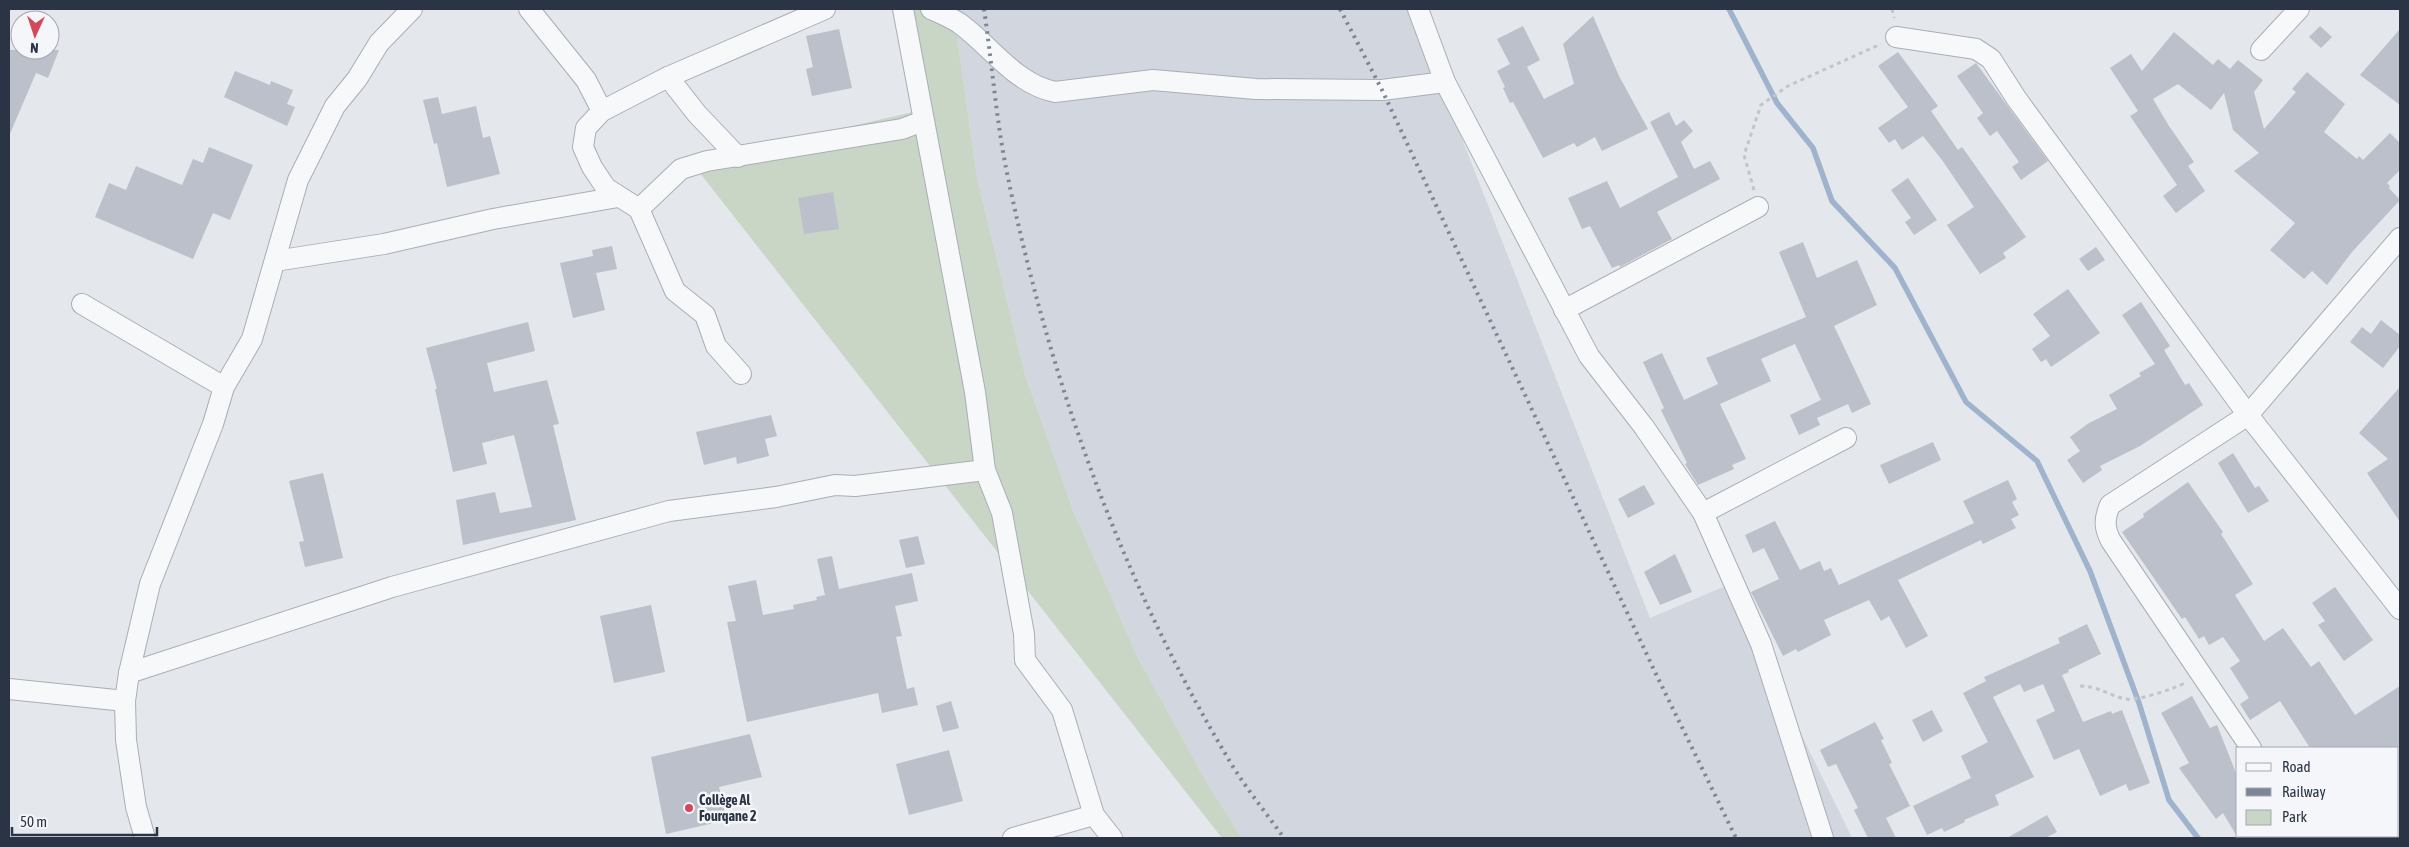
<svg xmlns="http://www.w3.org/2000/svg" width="2409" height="847" font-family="'Asap Condensed',sans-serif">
	<rect width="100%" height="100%" fill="#e4e7ec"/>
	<path fill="#d2d6de" d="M953 9H1411L1650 618 1728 585 1852 838H1242L1207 783 1137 656 1073 510 1025 375 977 178Z"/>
	<path fill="#c9d6c5" d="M892 9H953L977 178 1025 375 1073 510 1137 656 1207 783 1242 838H1222L692 163 913 112Z"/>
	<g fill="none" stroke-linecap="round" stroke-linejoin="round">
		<path stroke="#9fb4cc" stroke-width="5.5" d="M1729 9 1777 103 1813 148 1832 201 1895 268 1966 402 2037 461 2090 571 2139 703 2169 800 2198 838"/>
	</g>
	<g fill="#bbc0ca">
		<path d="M1593 16 1619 76 1648 129 1602 151 1595 137 1577 147 1574 143 1543 158 1513 102 1510 103 1503 88 1505 87 1497 71 1510 64 1497 39 1523 26 1540 60 1527 67 1544 99 1574 84 1563 44Z"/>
		<path d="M2320 26 2332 37 2321 48 2309 37Z"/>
		<path d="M839 29 852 88 812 96 806 69 813 67 806 36Z"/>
		<path d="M2400 29V105L2360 75Z"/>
		<path d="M2174 32 2213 65 2218 59 2230 69 2238 60 2263 80 2254 92 2264 129 2296 92 2292 89 2307 72 2345 104 2324 132 2357 159 2359 156 2363 160 2390 133 2400 143V170L2387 183 2390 186 2389 188 2400 200 2352 252 2327 285 2312 271 2304 279 2270 250 2295 223 2234 171 2259 153 2233 130 2224 93 2211 110 2178 84 2153 99 2169 126 2194 162 2188 166 2205 191 2176 213 2163 196 2177 185 2130 116 2138 111 2110 68 2131 54 2142 71Z"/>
		<path d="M9 50H59L48 78 36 73 9 136Z"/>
		<path d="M1898 52 1938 106 1931 111 1958 150 1962 147 2026 237 2003 253 2006 258 1980 274 1947 225 1974 207 1942 160 1923 136 1902 150 1895 139 1889 143 1878 128 1908 107 1878 66Z"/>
		<path d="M1976 63 2048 161 2021 180 2012 167 2019 162 1997 131 1990 136 1977 118 1983 113 1957 76Z"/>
		<path d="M235 71 270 85 271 81 293 90 287 104 295 107 287 126 224 97Z"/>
		<path d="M438 97 442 114 476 106 483 138 490 136 500 174 447 187 437 143 434 144 423 100Z"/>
		<path d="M1669 112 1676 126 1684 120 1693 131 1681 142 1694 169 1710 161 1720 179 1657 212 1672 239 1620 267 1619 265 1612 268 1590 226 1582 229 1568 198 1607 181 1620 208 1678 177 1650 122Z"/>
		<path d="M209 147 253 165 230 220 213 213 193 259 95 217 109 183 126 190 136 166 182 185 193 159 203 163Z"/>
		<path d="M1908 178 1937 220 1914 235 1905 222 1911 218 1891 190Z"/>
		<path d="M833 192 839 229 804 234 798 198Z"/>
		<path d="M1803 242 1817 278 1857 260 1877 305 1834 326 1871 404 1852 413 1848 404 1817 418 1820 425 1799 435 1790 415 1821 400 1795 344 1761 359 1771 381 1720 404 1746 459 1732 465 1734 469 1698 485 1685 464 1687 463 1661 410 1664 408 1643 362 1662 353 1684 400 1718 384 1706 358 1806 317 1779 252Z"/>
		<path d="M612 246 617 269 596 273 605 310 573 318 560 263 593 256 592 250Z"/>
		<path d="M2096 247 2105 260 2088 271 2079 259Z"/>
		<path d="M2068 289 2100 333 2051 367 2046 359 2041 362 2032 349 2050 336 2033 314Z"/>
		<path d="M2141 302 2170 346 2164 350 2185 385 2189 383 2203 405 2140 446 2100 466 2102 470 2083 483 2067 460 2080 451 2070 437 2089 423 2117 409 2109 395 2141 376 2139 373 2155 364 2122 315Z"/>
		<path d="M2381 320 2400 335V346L2383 368 2350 342 2362 327 2371 334Z"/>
		<path d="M528 322 535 351 487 363 494 392 547 380 559 424 553 425 576 520 463 545 456 500 495 492 500 513 532 507 514 435 482 443 487 464 453 472 435 389H437L426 348Z"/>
		<path d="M2400 387V522L2367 473 2388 459 2359 433Z"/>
		<path d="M771 415 777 436 765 439 769 456 737 464 736 457 704 465 696 432Z"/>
		<path d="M1933 442 1941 460 1889 484 1880 465Z"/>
		<path d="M2233 453 2255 488 2259 486 2269 501 2248 513 2218 463Z"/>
		<path d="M323 473 343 558 305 567 299 542 304 541 289 481Z"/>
		<path d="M2008 480 2017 499 2012 502 2019 515 2011 519 2016 528 1983 544 1981 540 1898 580 1928 636 1906 648 1889 616 1881 621 1869 600 1824 620 1831 635 1798 652 1796 649 1783 656 1751 592 1779 579 1764 548 1753 553 1745 535 1775 521 1800 570 1820 561 1824 571 1831 568 1839 585 1974 523 1963 501Z"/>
		<path d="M2188 482 2223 532 2221 534 2253 584 2235 595 2264 641 2283 628 2311 667 2319 661 2355 715 2400 686V748H2310L2280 701 2250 720 2240 704 2249 698 2230 668 2240 661 2223 637 2209 645 2204 636 2199 639 2185 617 2182 619 2122 532 2144 517 2143 514Z"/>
		<path d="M1644 485 1655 504 1628 518 1618 499Z"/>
		<path d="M918 536 925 564 906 568 899 540Z"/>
		<path d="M1675 554 1692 592 1660 605 1644 572Z"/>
		<path d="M832 556 839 589 912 573 918 601 895 606 902 636 896 637 907 689 914 687 918 705 882 713 878 693 747 722 727 622 736 621 728 586 756 580 763 615 794 609 793 605 817 600 816 597 825 595 817 559Z"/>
		<path d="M2335 587 2373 640 2344 661 2318 625 2325 621 2312 603Z"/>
		<path d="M651 605 665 672 614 683 600 616Z"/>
		<path d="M2087 624 2101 654 2068 670 2069 672 2062 675 2083 722 2111 711 2112 714 2122 710 2150 783 2129 791 2126 784 2100 796 2079 749 2054 760 2036 720 2055 711 2043 684 2024 692 2020 684 1993 697 2034 777 1995 795 1999 805 1964 820 1965 822 1944 832 1942 828 1927 835 1913 806 1971 778 1961 756 1988 742 1963 693 1986 681 1984 677 2060 643 2058 638Z"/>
		<path d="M2192 696 2210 728 2217 725 2238 778V838L2223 813 2216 819 2179 768 2189 763 2161 713Z"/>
		<path d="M951 701 959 728 943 732 936 706Z"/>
		<path d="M1932 710 1943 731 1923 742 1912 720Z"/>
		<path d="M1875 722 1884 739 1881 740 1892 763 1889 764 1910 806 1886 818 1896 838H1868L1854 810 1858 808 1836 764 1828 767 1820 750Z"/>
		<path d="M750 734 762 777 719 787 727 820 666 834 651 757Z"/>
		<path d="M949 750 963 801 909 815 896 764Z"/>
		<path d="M2047 815 2057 832 2045 838H2007Z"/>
	</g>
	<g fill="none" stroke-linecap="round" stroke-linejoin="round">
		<defs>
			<g id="minor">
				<path d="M529 9 586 80 602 111"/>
				<path d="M903 9 975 392 985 470"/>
				<path d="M931 9C940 13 950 17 959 23 990 45 1015 84 1055 92L1153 80 1256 89 1382 90 1445 82"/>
				<path d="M1418 9 1445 82 1589 356 1644 427 1703 513 1761 644 1823 838"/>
				<path d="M1896 37 1976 49 1991 59 2016 98 2248 415 2400 609"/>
				<path d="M2261 50 2299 9"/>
				<path d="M668 77 697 114 738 157"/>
				<path d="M639 209 681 169 707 161 902 129 923 121"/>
				<path d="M275 261 384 244 493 219 618 197"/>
				<path d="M82 304 224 387"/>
				<path d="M1564 310 1758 207"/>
				<path d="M741 374 716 346 705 315 675 291 639 209 606 188 592 167 583 147 586 128 602 111 668 77 825 9"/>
				<path d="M1703 513 1846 438"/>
				<path d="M129 673 392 587 669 511 776 497 835 485 855 486 985 470 1002 513 1024 634 1025 660 1062 710 1094 815 1112 838"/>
				<path d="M9 689 125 701"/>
				<path d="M2251 748 2111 541C2104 528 2104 519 2110 505L2248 415 2400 238"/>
				<path d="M2310 836 2312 838"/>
				<path d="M145 838 136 807 126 740 125 701 129 673 150 584 213 424 224 387 252 339 298 180 335 106 357 79 379 43 412 9"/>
				<path d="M1013 838 1094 815"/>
			</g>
		</defs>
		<use href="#minor" stroke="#a9aeb7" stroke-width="22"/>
		<g stroke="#c2c5cb" stroke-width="3" stroke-dasharray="4 4" stroke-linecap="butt">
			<path d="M1892 9 1894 18"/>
			<path d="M1754 190 1744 155 1761 105 1788 86 1881 44"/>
			<path d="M2080 686C2098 686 2108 695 2125 699 2138 701 2173 689 2185 683"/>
		</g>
		<use href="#minor" stroke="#f7f8fa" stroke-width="20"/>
		<g stroke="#7d8696" stroke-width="4" stroke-dasharray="2.5 5" stroke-linecap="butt">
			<path d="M984 9C992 63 996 119 1007 173 1050 381 1122 583 1232 765 1248 791 1267 814 1284 838"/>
			<path d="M1340 9 1382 90 1655 672 1736 838"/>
		</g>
	</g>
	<circle fill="#d1495b" stroke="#f4f6f9" stroke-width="2" cx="689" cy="808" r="5"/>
	<g text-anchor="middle" stroke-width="5" stroke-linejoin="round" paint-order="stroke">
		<g font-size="14" font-weight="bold" fill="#2b3445" stroke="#f4f6f9" text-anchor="start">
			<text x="699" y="805">Collège Al<tspan x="699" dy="16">Fourqane 2</tspan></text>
		</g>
	</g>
	<rect width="2409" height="847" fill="none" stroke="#2b3445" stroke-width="20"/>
	<rect x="2236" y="747" width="162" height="90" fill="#f4f6f9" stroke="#a4a8b1"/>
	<rect x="2246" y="763" width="25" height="8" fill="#f7f8fa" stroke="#a4a8b1"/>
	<text x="2282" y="772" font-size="15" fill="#2b3445">Road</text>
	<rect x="2246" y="788" width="25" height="8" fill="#7d8696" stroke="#a4a8b1"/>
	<text x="2282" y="797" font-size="15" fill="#2b3445">Railway</text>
	<rect x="2246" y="810" width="25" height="15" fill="#c9d6c5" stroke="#a4a8b1"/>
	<text x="2282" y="822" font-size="15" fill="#2b3445">Park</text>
	<g transform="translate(35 35) rotate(183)"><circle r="24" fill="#f4f6f9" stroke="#a4a8b1"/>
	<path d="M0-4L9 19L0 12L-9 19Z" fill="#d1495b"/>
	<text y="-8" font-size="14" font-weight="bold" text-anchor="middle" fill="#2b3445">N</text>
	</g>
	<path d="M12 827v8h145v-8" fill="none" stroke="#2b3445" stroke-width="2.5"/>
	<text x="20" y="827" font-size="15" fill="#2b3445" stroke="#f4f6f9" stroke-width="4" paint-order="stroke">50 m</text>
</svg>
